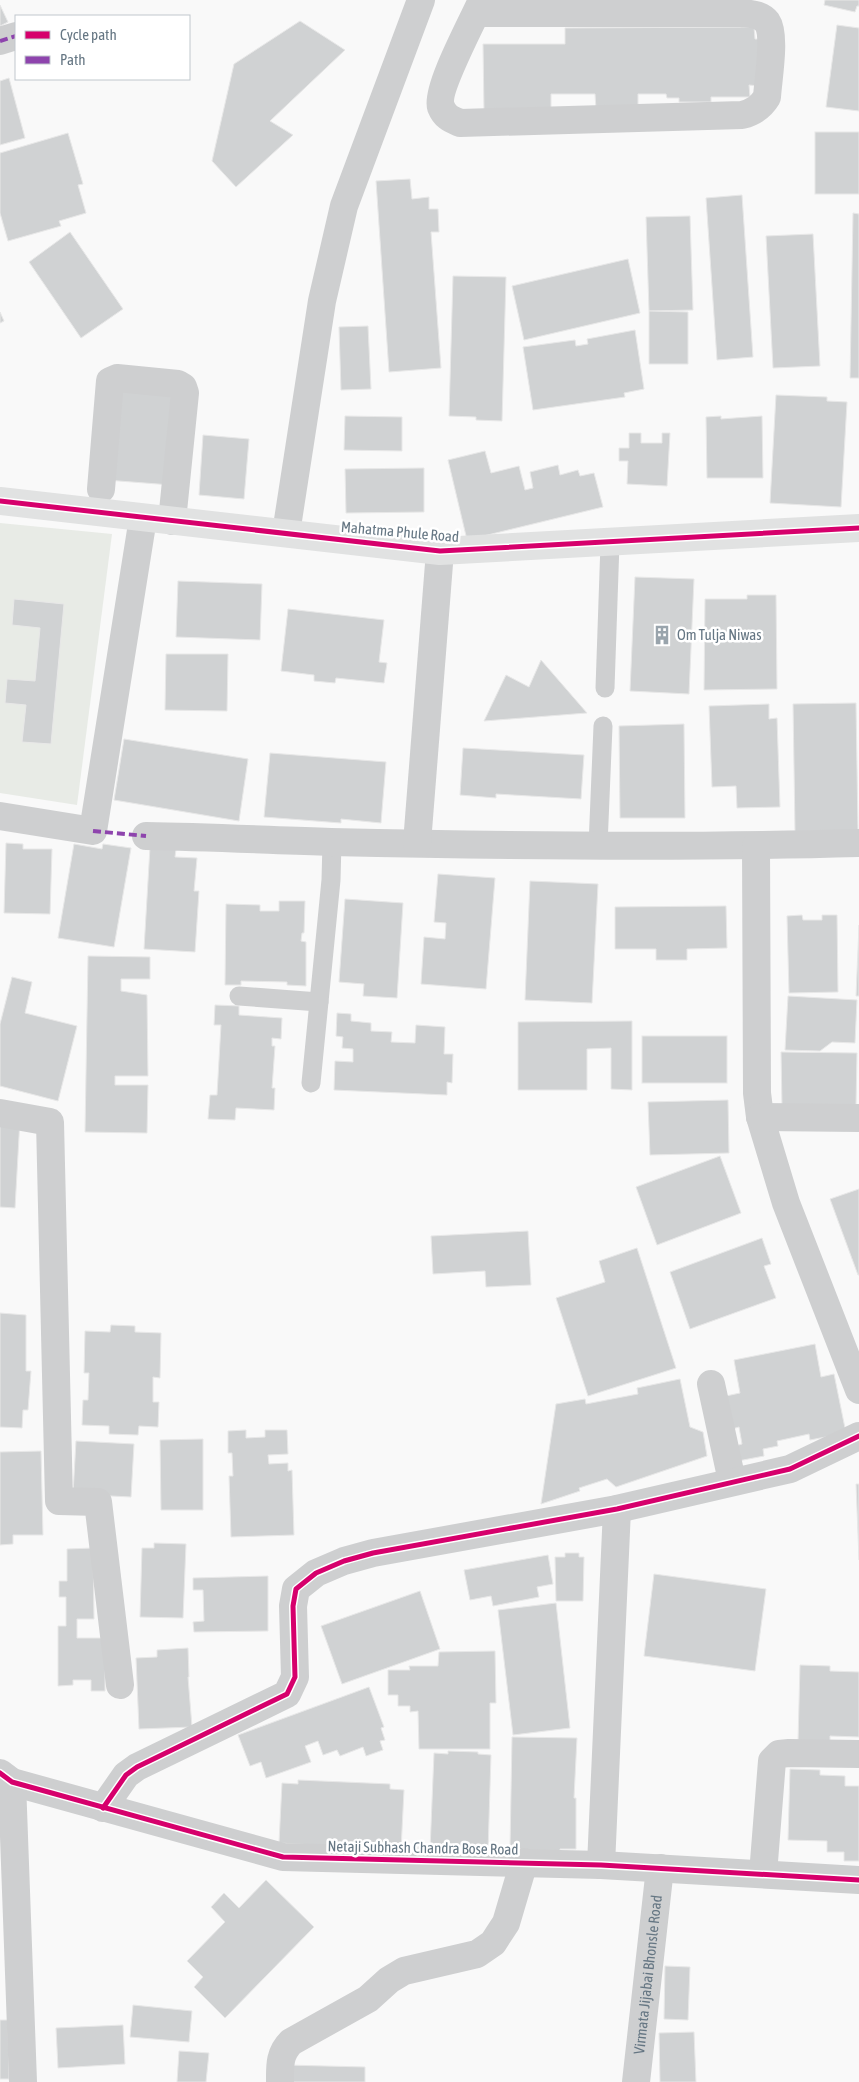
<svg xmlns="http://www.w3.org/2000/svg" width="859" height="2082" font-family="'Asap Condensed',sans-serif">
	<rect width="100%" height="100%" fill="#f9f9f9"/>
	<path fill="#e8ebe6" d="M0 523 112 534 77 805 0 793Z"/>
	<g fill="#d0d2d3" stroke="#e8e8e8">
		<path d="M825 0H859V6H857L855 12 824 5Z"/>
		<path d="M0 5 8 22 0 26Z"/>
		<path d="M300 21 345 50 270 121 293 135 236 187 212 161 234 64Z"/>
		<path d="M837 25 859 28V111L826 107Z"/>
		<path d="M754 27 755 39H759L760 86 749 85 750 97H711V102H679V98H667L666 94H638V109H596L595 94H551V116L484 111 483 44H565V28Z"/>
		<path d="M9 78 25 138 0 145V81Z"/>
		<rect x="815" y="132" width="44" height="62"/>
		<path d="M68 133 83 184 78 185 86 213 59 221 61 226 8 241 0 213V153Z"/>
		<path d="M410 179 412 199 429 197V209H438L439 232H431L441 368 389 372 376 181Z"/>
		<path d="M742 195 753 357 717 360 706 198Z"/>
		<path d="M853 213 859 214V378H850Z"/>
		<path d="M690 216 693 310 649 311 646 217Z"/>
		<path d="M70 232 123 309 81 338 29 262Z"/>
		<path d="M813 234 820 366 773 368 766 236Z"/>
		<path d="M628 259 640 313 524 340 512 286Z"/>
		<path d="M453 276 506 277 502 421 476 420V417L449 416Z"/>
		<path d="M649 311 688 312V364H649Z"/>
		<path d="M0 312 4 321 0 323Z"/>
		<path d="M368 326 371 389 341 390 339 327Z"/>
		<path d="M635 330 644 389 624 393 625 397 533 410 523 347 575 340 576 346 588 344 587 339Z"/>
		<path d="M114 388 178 392 171 485 106 480Z"/>
		<path d="M776 395 827 397V401L847 402 841 507 770 503Z"/>
		<path d="M345 416 402 417V451L344 450Z"/>
		<path d="M721 416V419L762 416 763 478H707L706 417Z"/>
		<path d="M629 433H641V443H662V433H670L667 486 627 484 628 461H619V448H629Z"/>
		<path d="M203 435 249 439 244 499 199 495Z"/>
		<path d="M485 451 491 473 519 466 525 490 533 488 530 472 558 465 560 475 578 470 580 476 594 473 603 507 467 540 448 460Z"/>
		<path d="M424 468V512L346 513 345 469Z"/>
		<path d="M635 577 694 579 689 694 630 691Z"/>
		<path d="M178 581 262 584 260 640 176 637Z"/>
		<path d="M747 595H776L777 689 704 690 705 599H747Z"/>
		<path d="M14 599 64 604 51 744 22 742 26 705 5 703 7 679 35 681 40 628 12 625Z"/>
		<path d="M288 609 384 620 379 662 387 663 384 683 336 678 335 683 314 681V675L281 671Z"/>
		<path d="M166 654H228L227 711 165 710Z"/>
		<path d="M541 660 587 713 484 721 506 675 529 687Z"/>
		<path d="M856 703 858 831 795 832 793 704Z"/>
		<path d="M769 704V719L777 718 780 807 737 808 736 786 712 787 709 706Z"/>
		<path d="M684 724 685 818H620L619 726Z"/>
		<path d="M124 739 248 759 239 821 114 800Z"/>
		<path d="M463 748 584 755 581 799 496 794V798L460 795Z"/>
		<path d="M270 753 386 762 381 823 341 819V823L264 817Z"/>
		<path d="M6 843 23 844V849H52L50 914 4 913Z"/>
		<path d="M74 844 102 849 103 844 131 848 114 947 58 938Z"/>
		<path d="M150 847 176 849 175 857 197 858 194 891H199L195 952 144 949Z"/>
		<path d="M438 874 495 878 486 989 421 984 424 937 445 939 446 923 434 922Z"/>
		<path d="M530 881 598 884 592 1003 525 1000Z"/>
		<path d="M345 899 403 903 397 998 363 996 364 984 339 982Z"/>
		<path d="M279 901H305L304 933H302L301 941 306 942V986L287 985V982L241 981V985H225L226 904 260 905V911H279Z"/>
		<path d="M726 906 727 948 687 949V960H656V949H615V907Z"/>
		<path d="M802 915 803 920H822V915H837L838 992 789 993 787 916Z"/>
		<path d="M859 925V996H856Z"/>
		<path d="M88 956 150 957V979H121V991L147 995 148 1076H115V1085H148L147 1133 85 1132Z"/>
		<path d="M12 977 32 982 25 1013 77 1026 58 1101 0 1086V1024Z"/>
		<path d="M788 996 857 1000 855 1043 832 1042 820 1051 785 1050Z"/>
		<path d="M215 1005 239 1006V1015L282 1018 281 1039 272 1038V1046H275L272 1088H275L274 1110 236 1108 235 1120 208 1119 210 1095H217L221 1025H214Z"/>
		<path d="M337 1013 351 1014V1021L371 1023V1031L392 1032 391 1042 415 1043 416 1025 445 1027 444 1054H453L452 1083 447 1082V1095L334 1090 335 1061 353 1062V1049L342 1048 343 1037 336 1036Z"/>
		<path d="M632 1021V1090L611 1089V1048L587 1049V1090H518V1022Z"/>
		<rect x="642" y="1036" width="85" height="47"/>
		<path d="M781 1052 857 1053 856 1105 782 1106Z"/>
		<path d="M728 1100 729 1153 650 1155 648 1102Z"/>
		<path d="M0 1117 20 1119 15 1208 0 1207Z"/>
		<path d="M720 1156 741 1213 657 1245 636 1187Z"/>
		<path d="M859 1189V1275H858L830 1199Z"/>
		<path d="M528 1231 531 1285 486 1287 485 1271 433 1274 431 1236Z"/>
		<path d="M762 1238 771 1264 764 1266 776 1298 690 1329 670 1272Z"/>
		<path d="M637 1248 676 1368 588 1396 556 1298 605 1282 599 1261Z"/>
		<path d="M0 1313 26 1315V1371H31L28 1410H23L22 1428 0 1427Z"/>
		<path d="M111 1325 135 1326V1332L161 1333 160 1378 153 1377V1402H159L158 1427 139 1426 138 1435 109 1434V1426L82 1425 83 1400H88L89 1373H84L85 1331 110 1332Z"/>
		<path d="M815 1344 821 1377 834 1374 846 1433 810 1440 809 1434 777 1441 778 1446 763 1449 764 1456 738 1461 735 1446 742 1444 739 1427 732 1429 726 1396 740 1393 734 1360Z"/>
		<path d="M680 1379 690 1427 703 1432 707 1456 616 1487 607 1479 579 1488 580 1491 541 1504 556 1404 585 1399 586 1404 638 1394 637 1388Z"/>
		<path d="M246 1430V1438L265 1437V1430H287L288 1454 268 1455 269 1464 288 1463V1471L292 1470 294 1535 231 1537 229 1476H233L232 1453H228V1431Z"/>
		<path d="M203 1439V1510H161L160 1440Z"/>
		<path d="M76 1441 134 1444 131 1497 73 1494Z"/>
		<path d="M41 1451 43 1535H13V1544L0 1545V1452Z"/>
		<path d="M856 1484H859V1560Z"/>
		<path d="M154 1543 186 1544 183 1618 140 1617 142 1548H154Z"/>
		<path d="M93 1548 94 1619H77V1638H105V1691H91V1680H73V1685L58 1686V1626H66V1597H59V1581H67V1549Z"/>
		<path d="M565 1553H579V1557H584L583 1601H556L555 1557H565Z"/>
		<path d="M548 1555 553 1584 537 1587 539 1597 493 1606 491 1596 470 1600 464 1570Z"/>
		<path d="M654 1574 766 1589 755 1671 644 1656Z"/>
		<path d="M268 1576V1631L194 1632 193 1622 204 1621 203 1590H193V1578Z"/>
		<path d="M420 1591 440 1649 342 1684 321 1626Z"/>
		<path d="M556 1603 570 1728 513 1735 498 1610Z"/>
		<path d="M188 1648 189 1677H188L192 1727 139 1729 136 1658 157 1657V1650Z"/>
		<path d="M495 1651 496 1703H490V1749H419L418 1711 410 1712V1706H398V1695H388V1670H410L409 1666H438L439 1652Z"/>
		<path d="M800 1665 830 1666V1671L859 1672V1737L830 1736V1743L798 1742Z"/>
		<path d="M369 1687 384 1727 381 1728 385 1740 380 1741 383 1750 366 1756 363 1747 340 1756 337 1750 323 1755 318 1741 305 1746 311 1762 266 1778 261 1762 250 1766 238 1735Z"/>
		<path d="M512 1737 577 1738 574 1798H576V1849H560V1853H521V1849L510 1848Z"/>
		<path d="M448 1751 478 1752V1754L491 1755 488 1853 430 1850 434 1753 448 1754Z"/>
		<path d="M790 1769 820 1770V1775L845 1776V1786H859V1861H844V1852H827V1841L788 1840Z"/>
		<path d="M298 1780 390 1784V1789L404 1790 401 1850 279 1843 282 1783 298 1784Z"/>
		<path d="M266 1880 314 1927 225 2018 194 1987 203 1977 187 1961 225 1922 211 1907 224 1893 239 1908Z"/>
		<path d="M665 1966 690 1967 688 2020 664 2019Z"/>
		<path d="M133 2005 192 2011 189 2042 130 2037Z"/>
		<path d="M0 2020H8L9 2079H0Z"/>
		<path d="M123 2025 125 2064 58 2068 56 2028Z"/>
		<path d="M694 2032 696 2082H660L659 2033Z"/>
		<path d="M179 2051 209 2053 206 2082H177Z"/>
		<path d="M285 2065 365 2067V2082H284Z"/>
	</g>
	<g fill="none" stroke-linecap="round" stroke-linejoin="round">
		<g stroke="#cecfd0" stroke-width="19">
			<path d="M605 688 610 543"/>
			<path d="M598 846 603 726"/>
			<path d="M239 996 319 1002"/>
			<path d="M311 1083 331 880 332 842"/>
		</g>
		<g stroke="#cecfd0" stroke-width="28">
			<path d="M476 13H742C750 14 761 14 767 22 776 35 768 80 767 97 761 107 754 112 742 115L460 123C451 119 445 117 441 107 435 90 474 19 482 0"/>
			<path d="M0 41 16 36"/>
			<path d="M101 489 110 381 117 378 178 384 183 387 185 393 172 521"/>
			<path d="M286 533 322 301 344 206 421 0"/>
			<path d="M0 816 93 831 143 518"/>
			<path d="M146 836C208 837 269 840 331 842 507 846 683 848 859 843"/>
			<path d="M417 843 440 551"/>
			<path d="M756 846 757 1093 760 1117 786 1203 859 1390"/>
			<path d="M0 1113 50 1122 59 1501 98 1502 120 1685"/>
			<path d="M760 1117 859 1118"/>
			<path d="M711 1384 732 1481"/>
			<path d="M0 1773 12 1782 283 1857 601 1865 859 1880"/>
			<path d="M12 1782 23 2082"/>
			<path d="M103 1808 126 1775 137 1767 287 1694 295 1677 293 1606 296 1589 316 1573 344 1561 373 1553 617 1509 790 1469 859 1436"/>
			<path d="M601 1865 617 1509"/>
			<path d="M763 1874 772 1761 779 1754 789 1753 859 1754"/>
			<path d="M280 2082C280 2066 279 2054 291 2042L368 1999 389 1980 404 1971 477 1954 493 1943 506 1923 524 1862"/>
			<path id="s1" d="M636 2082 660 1868"/>
		</g>
		<path stroke="#e1e2e2" stroke-width="28" d="M0 501 440 551 859 528"/>
		<g stroke="#8e44ad" stroke-width="4" stroke-dasharray="8 4" stroke-linecap="butt">
			<path d="M0 41 16 36"/>
			<path d="M93 831 146 836"/>
		</g>
		<defs>
			<g id="cycleway">
				<path d="M0 501 440 551 859 528"/>
				<path d="M0 1773 12 1782 283 1857 601 1865 859 1880"/>
				<path d="M103 1808 126 1775 137 1767 287 1694 295 1677 293 1606 296 1589 316 1573 344 1561 373 1553 617 1509 790 1469 859 1436"/>
			</g>
		</defs>
		<use href="#cycleway" stroke="#fff" stroke-width="8"/>
		<use href="#cycleway" stroke="#d6006c" stroke-width="5"/>
	</g>
	<defs>
		<symbol id="building-bare" viewBox="-9 -9 18 18"><path d="M-4-6H4V6H1V3H-1V6H-4ZM-2.5-4.3h1.7v1.8h-1.7ZM.8-4.3h1.7v1.8H.8ZM-2.5-1h1.7V.8h-1.7ZM.8-1h1.7V.8H.8Z" fill="#99a4ac" stroke="#fff" stroke-width="2.5" paint-order="stroke"/></symbol>
	</defs>
	<g fill-rule="evenodd">
		<use href="#building-bare" x="648" y="621" width="28" height="28"/>
	</g>
	<g text-anchor="middle" stroke-width="5" stroke-linejoin="round" paint-order="stroke">
		<g font-size="15" fill="#657683" stroke="#fff">
			<text transform="translate(400 532) rotate(5)" y="5">Mahatma Phule Road</text>
			<text transform="translate(423 1848) rotate(1)" y="5">Netaji Subhash Chandra Bose Road</text>
			<text dy="5" stroke="none"><textPath href="#s1" startOffset="108">Virmata Jijabai Bhonsle Road</textPath></text>
		</g>
		<g font-size="15" fill="#657683" stroke="#fff" text-anchor="start">
			<text x="677" y="640">Om Tulja Niwas</text>
		</g>
	</g>
	<rect x="15" y="15" width="175" height="65" fill="#ffffff" stroke="#c1c8cd"/>
	<rect x="25" y="31" width="25" height="8" fill="#d6006c" stroke="#c1c8cd"/>
	<text x="60" y="40" font-size="15" fill="#657683">Cycle path</text>
	<rect x="25" y="56" width="25" height="8" fill="#8e44ad" stroke="#c1c8cd"/>
	<text x="60" y="65" font-size="15" fill="#657683">Path</text>
</svg>
